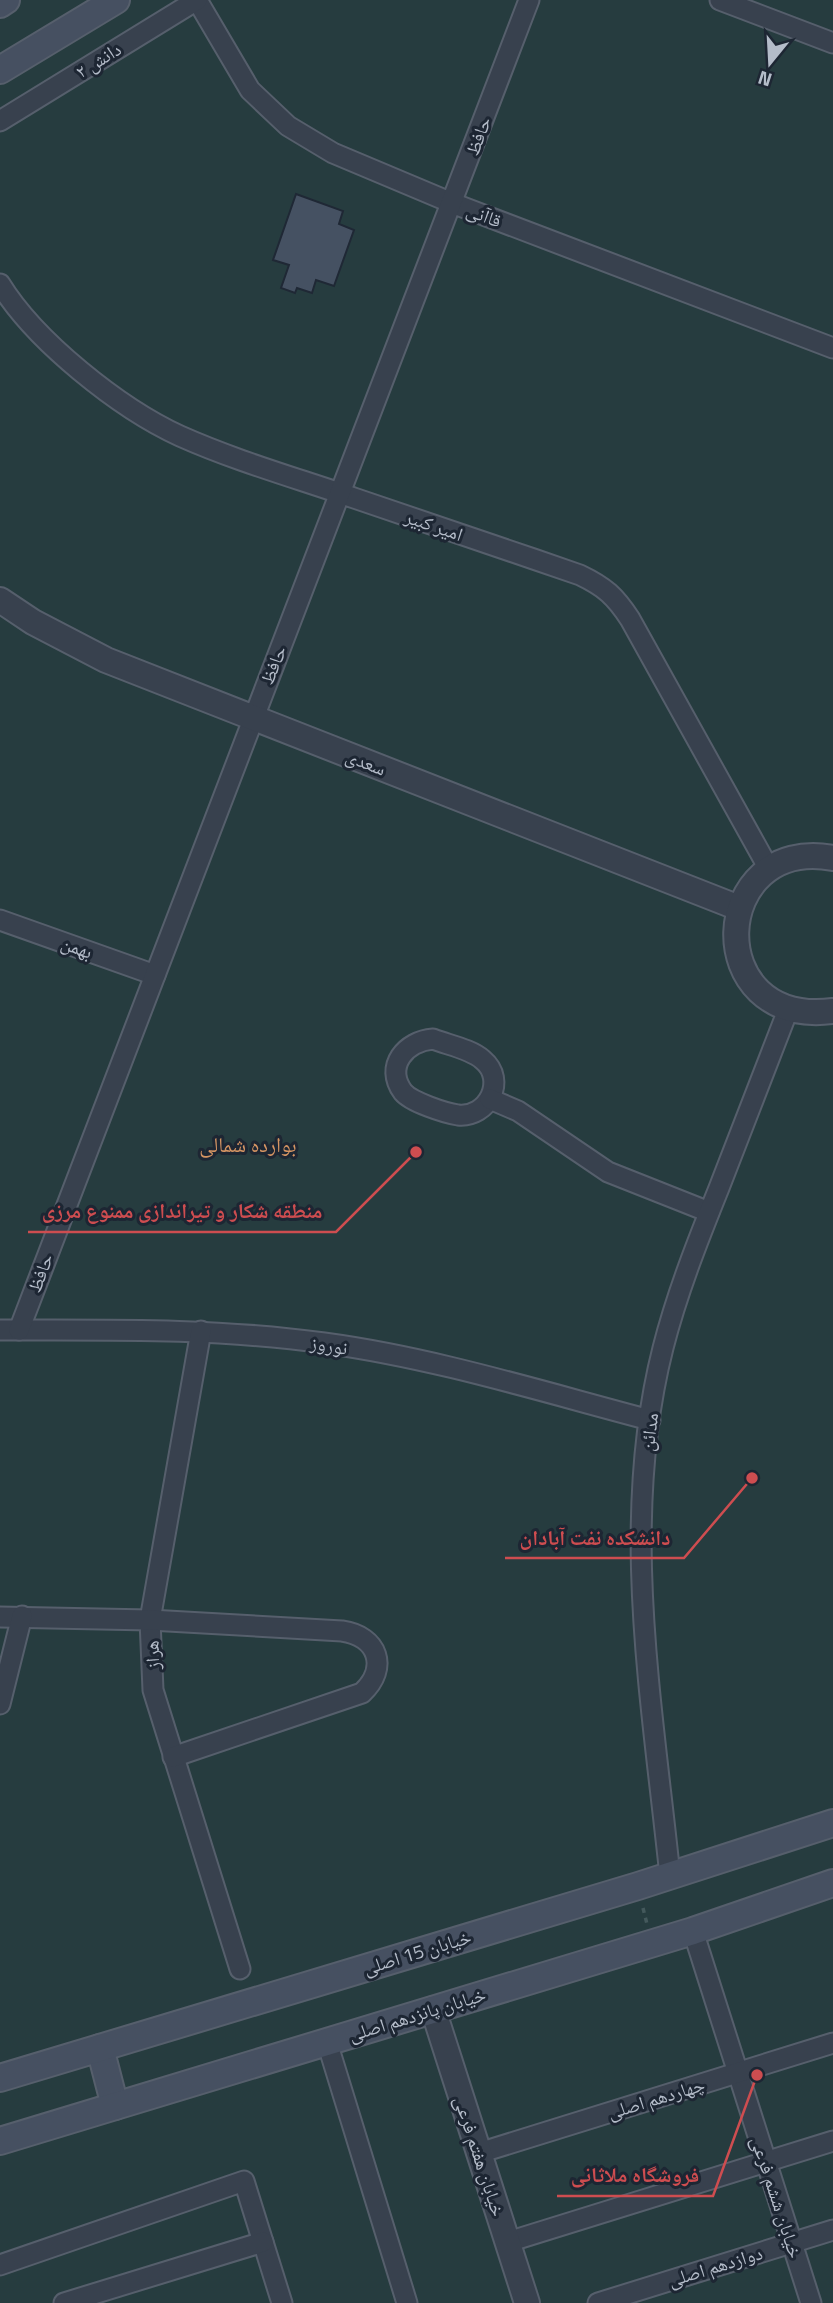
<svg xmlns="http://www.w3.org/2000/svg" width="833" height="2303" font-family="'Titillium Web','Noto Naskh Arabic',sans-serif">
	<rect width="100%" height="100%" fill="#242f3e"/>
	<rect fill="#263c3f" x="0" y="0" width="833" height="2303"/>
	<path fill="#455162" stroke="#1f2835" stroke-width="2" d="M296 194 343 211 339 224 354 230 334 286 316 280 312 293 297 288 295 293 281 288 289 265 273 260Z"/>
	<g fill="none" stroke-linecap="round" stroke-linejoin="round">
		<defs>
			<g id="minor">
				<path d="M197 0 250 90 288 126 333 153 452 203 833 348"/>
				<path d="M720 0 833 43"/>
				<path d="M0 121 197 0"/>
				<path d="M0 284C35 341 119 408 180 436 236 461 296 478 354 498 430 524 505 549 580 575 605 587 615 596 630 619L769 869"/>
				<path d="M0 920 155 975"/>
				<path d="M433 1039C448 1045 471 1049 483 1060 507 1080 488 1118 458 1115 445 1113 411 1102 403 1092 384 1066 406 1041 433 1039Z"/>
				<path d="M490 1099 518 1111 608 1172 709 1212"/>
				<path d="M0 1330C108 1330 216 1328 324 1343 435 1358 543 1392 650 1420"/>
				<path d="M19 1330 529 0"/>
				<path d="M201 1331 150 1620 153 1690 240 1969"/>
				<path d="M0 1617 150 1620 342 1631C378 1636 389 1668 362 1693L173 1757"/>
				<path d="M0 1704 22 1616"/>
				<path d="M670 1876C652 1701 619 1521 663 1348 677 1293 698 1240 719 1188 742 1128 765 1069 788 1010"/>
				<path d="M693 1931 811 2303"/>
				<path d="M327 2042 407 2303"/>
				<path d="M479 2153 833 2043"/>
				<path d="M508 2242 833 2141"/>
				<path d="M0 2265 244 2181 282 2303"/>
				<path d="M64 2303 263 2242"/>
				<path d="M598 2303 833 2230"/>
			</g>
			<g id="tertiary">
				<path d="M0 600 33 622 106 660 739 908"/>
				<path d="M833 858C709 835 699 1028 833 1011"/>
				<path d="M433 2009 527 2303"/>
			</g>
			<g id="secondary">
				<path d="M0 4 6 0"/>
				<path d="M0 70 116 0"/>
				<path d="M100 2048 115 2106"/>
				<path d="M0 2078 638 1886 833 1823"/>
				<path d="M0 2141 693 1931 833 1883"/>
			</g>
		</defs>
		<use href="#minor" stroke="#565f6c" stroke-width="23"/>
		<use href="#tertiary" stroke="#565f6c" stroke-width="28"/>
		<use href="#secondary" stroke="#565f6c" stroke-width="30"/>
		<path stroke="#44595c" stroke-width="3.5" stroke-dasharray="5 5" stroke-linecap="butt" d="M643 1908 647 1924"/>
		<use href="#minor" stroke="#38414e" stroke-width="19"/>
		<use href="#tertiary" stroke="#38414e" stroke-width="24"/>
		<use href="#secondary" stroke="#465061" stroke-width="26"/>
	</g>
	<g text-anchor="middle" stroke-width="6" stroke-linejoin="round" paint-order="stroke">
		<g font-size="19" fill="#b4bcc9" stroke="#1d2633">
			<text transform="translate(98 60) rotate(-32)" y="7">دانش ۲</text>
			<text transform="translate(478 136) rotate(-69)" y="7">حافظ</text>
			<text transform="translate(484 215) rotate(21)" y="7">قاآنی</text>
			<text transform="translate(434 525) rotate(19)" y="7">امیر کبیر</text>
			<text transform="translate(273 665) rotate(-68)" y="7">حافظ</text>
			<text transform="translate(366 762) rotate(21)" y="7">سعدی</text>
			<text transform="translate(77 947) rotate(20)" y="7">بهمن</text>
			<text transform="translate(40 1273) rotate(-69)" y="7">حافظ</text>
			<text transform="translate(329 1345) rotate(9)" y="7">نوروز</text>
			<text transform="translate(649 1432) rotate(-83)" y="7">مدائن</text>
			<text transform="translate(152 1655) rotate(-93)" y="7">هراز</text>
			<text transform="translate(417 1952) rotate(-17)" y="7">خیابان 15 اصلی</text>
			<text transform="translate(417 2014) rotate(-17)" y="7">خیابان پانزدهم اصلی</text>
			<text transform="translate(656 2098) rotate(-17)" y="7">چهاردهم اصلی</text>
			<text transform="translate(480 2156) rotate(72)" y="7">خیابان هفتم فرعی</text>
			<text transform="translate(777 2197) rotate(72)" y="7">خیابان ششم فرعی</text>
			<text transform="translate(715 2266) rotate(-17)" y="7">دوازدهم اصلی</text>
		</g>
		<g font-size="21" fill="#d59563" stroke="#1d2633">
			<text x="248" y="1152">بوارده شمالی</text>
		</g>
	</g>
	<path fill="none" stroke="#ce4d50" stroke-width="2.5" d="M416 1152L336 1232H28M752 1478L684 1558H505M757 2075L713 2196H557"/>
	<g fill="#ce4d50" stroke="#1d2633" stroke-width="2.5">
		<circle cx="416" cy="1152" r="7"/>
		<circle cx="752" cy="1478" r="7"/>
		<circle cx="757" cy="2075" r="7"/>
	</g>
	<g font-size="21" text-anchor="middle" font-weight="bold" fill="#ce4d50" stroke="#1d2633" stroke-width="6" stroke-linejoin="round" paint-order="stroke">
		<text x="182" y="1218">منطقه شکار و تیراندازی ممنوع مرزی</text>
		<text x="595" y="1545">دانشکده نفت آبادان</text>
		<text x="635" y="2182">فروشگاه ملاثانی</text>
	</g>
	<g transform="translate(770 63) rotate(198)" stroke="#1d2633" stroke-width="5" paint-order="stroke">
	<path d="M0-5L12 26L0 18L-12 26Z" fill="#b4bcc9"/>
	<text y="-10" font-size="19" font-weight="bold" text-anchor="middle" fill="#b4bcc9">N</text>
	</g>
</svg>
